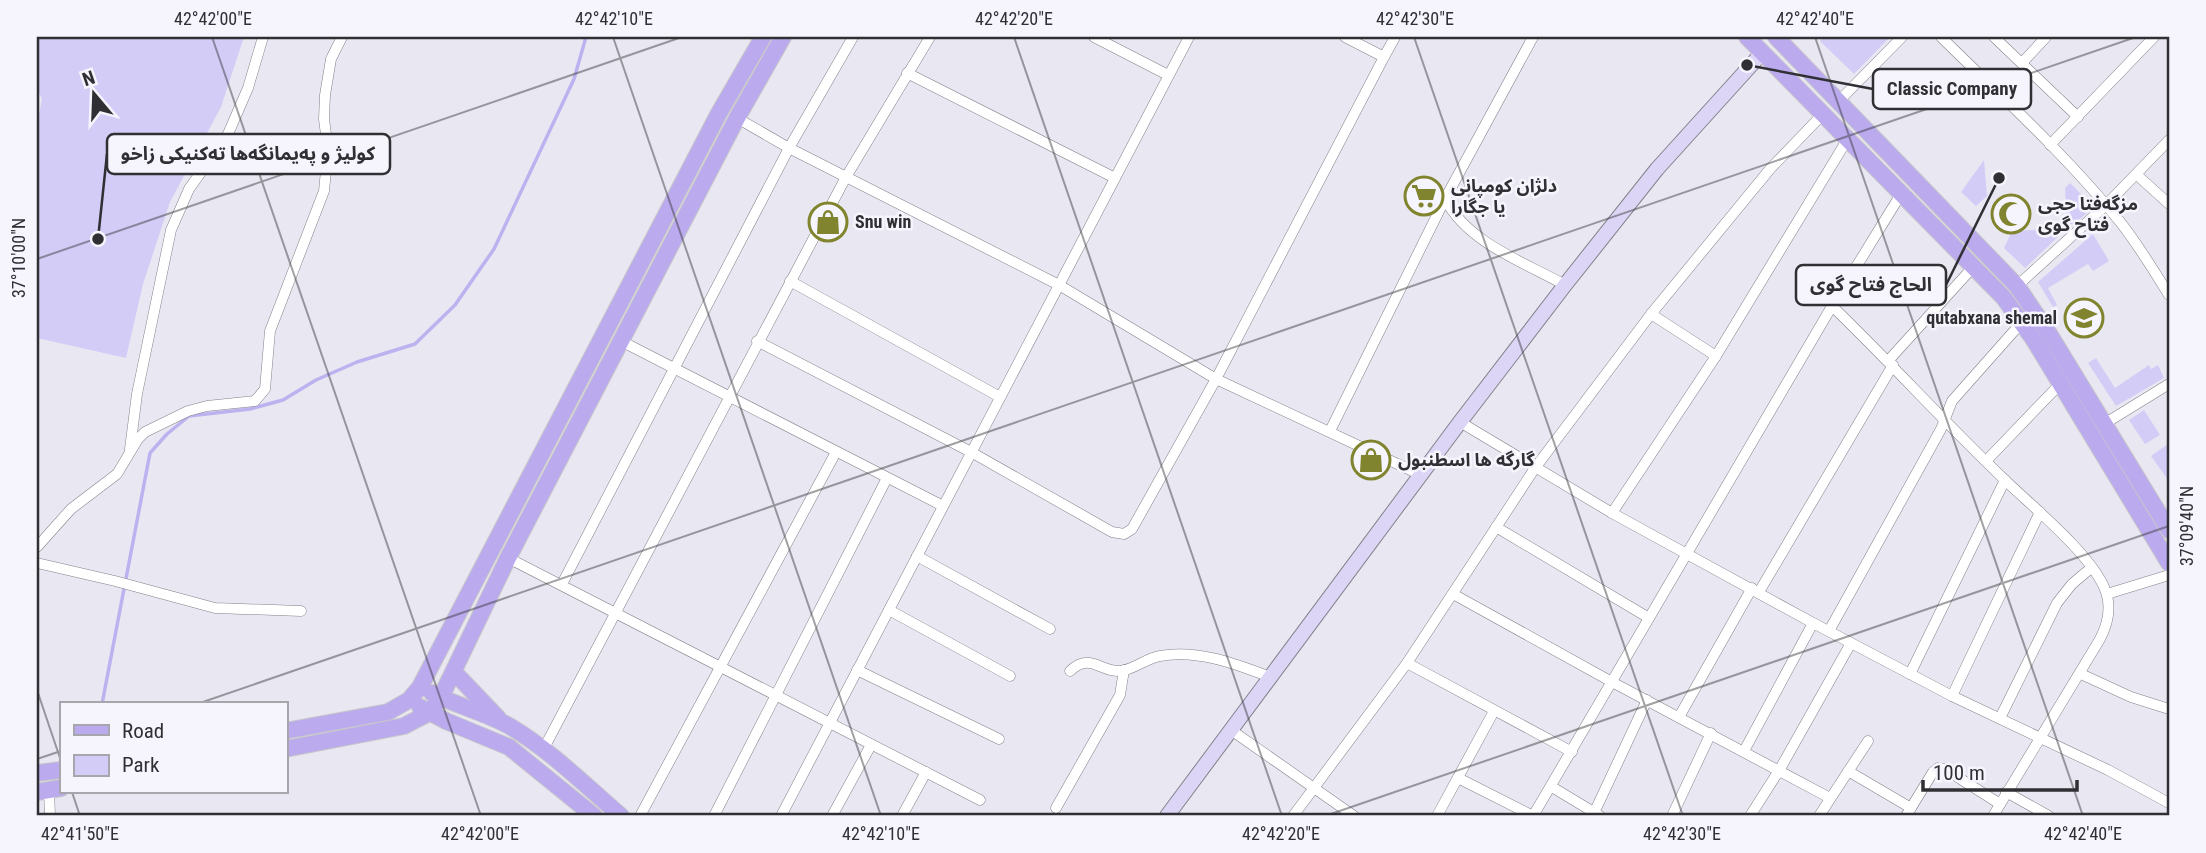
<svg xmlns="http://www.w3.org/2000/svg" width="2206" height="853" font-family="'Roboto Condensed','Noto Sans Arabic',sans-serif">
	<rect width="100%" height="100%" fill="#e9e8f2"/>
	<g fill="#d3ccf6">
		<path d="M37 37H244L221 107 170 202 143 284 126 358 37 338V125L42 99 37 89Z"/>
		<path d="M1824 37H1890L1854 74 1820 41Z"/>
		<path d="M1984 160 1987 196 1976 206 1961 192Z"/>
		<path d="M2070 183 2094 207 2074 224H2067L2065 188Z"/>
		<path d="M2060 229 2061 234 2025 268 2004 248 2012 231Z"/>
		<path d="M2093 234 2109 261 2093 271 2088 264 2048 288 2057 305 2053 307 2038 282Z"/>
		<path d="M2096 358 2115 388 2149 365 2151 369 2158 365 2164 378 2116 406 2088 363Z"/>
		<path d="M2144 410 2160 435 2145 444 2129 420Z"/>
		<path d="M2168 444 2169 480H2168L2151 456Z"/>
	</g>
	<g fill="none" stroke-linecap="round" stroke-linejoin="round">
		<path stroke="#bdb2ef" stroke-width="3.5" d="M102 704 150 453 167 434 189 416 250 409 283 400 316 380 357 362 415 344 455 305 494 249 574 79 586 37"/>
		<defs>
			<g id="street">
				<path d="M1094 37 1168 75"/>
				<path d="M1345 37 1384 57 1395 37"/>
				<path d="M1941 37C2002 97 2067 156 2121 223 2139 246 2154 271 2169 295"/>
				<path d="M1994 37 2078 117"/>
				<path d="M2022 63 2046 37"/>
				<path d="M907 73 1115 178"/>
				<path d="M1838 102 1902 37"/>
				<path d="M737 118 789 148 1059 285 1216 379 1421 475"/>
				<path d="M2050 145 2154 37"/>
				<path d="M2137 175 2169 204"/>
				<path d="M1445 199C1468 243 1524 262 1565 285"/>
				<path d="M790 281 1000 397"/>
				<path d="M2017 286 2106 205 2169 140"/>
				<path d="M1832 306C1891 363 1946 424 2006 481 2034 508 2088 552 2104 587 2112 605 2109 622 2100 639L1993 816"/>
				<path d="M1651 314 1716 356"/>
				<path d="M621 341 943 506"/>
				<path d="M757 341 971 452 1112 532 1124 534 1132 529 1216 379 1384 57"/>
				<path d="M1888 361 1974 266"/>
				<path d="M1460 422 1612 513 1813 623 1952 696 2108 770 2169 803"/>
				<path d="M2104 424 2169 384"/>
				<path d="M1330 431 1445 199 1533 37"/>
				<path d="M130 449 137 394 171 230 189 189 228 134 248 88 263 37"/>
				<path d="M1986 461 2060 384"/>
				<path d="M1612 513 1716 356 1847 140"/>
				<path d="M1496 527 1649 618"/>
				<path d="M37 547 71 509 117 474 138 439 145 432 188 411 207 406 255 401 265 389 270 331 324 191 328 150 324 119 325 95 331 59 342 37"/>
				<path d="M917 556 1050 629"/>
				<path d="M508 558 980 800"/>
				<path d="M37 563 115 581 215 608 301 611"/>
				<path d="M562 584 789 148 853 37"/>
				<path d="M1759 592 1893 365"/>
				<path d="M1453 594 1612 682 1830 798"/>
				<path d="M2107 594 2169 575"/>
				<path d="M889 610 1010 676"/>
				<path d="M1829 631 1941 429 1952 401 2022 322"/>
				<path d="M1407 663 1572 752"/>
				<path d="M857 670 999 739"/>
				<path d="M1070 671C1090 652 1100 672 1120 671 1134 670 1146 658 1160 656 1197 649 1236 664 1270 677"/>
				<path d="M1910 674 2005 480"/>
				<path d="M2081 674 2131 697 2169 709"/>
				<path d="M1952 696 2040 512"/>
				<path d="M1679 717 1752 588"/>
				<path d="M2000 718 2057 603 2072 584 2091 568"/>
				<path d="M1231 730 1354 816"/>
				<path d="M543 750 846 177 930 37"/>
				<path d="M1744 751 1813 623"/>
				<path d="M1848 771 1911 808"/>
				<path d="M1458 778 1533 816"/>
				<path d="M1552 787 1600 816"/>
				<path d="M49 790 50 816"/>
				<path d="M2006 792 2049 816"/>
				<path d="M1056 808 1120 695 1124 670"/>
				<path d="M1594 813 1647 700"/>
				<path d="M640 816 836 452"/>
				<path d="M714 816 887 478"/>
				<path d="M781 816 1189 37"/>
				<path d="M832 816 871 745"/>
				<path d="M902 816 926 772"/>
				<path d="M1293 816 1407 663 1535 468 1651 314 1770 169 1822 115"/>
				<path d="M1437 816 1494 711"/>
				<path d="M1533 816 1832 306 1901 194"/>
				<path d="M1672 816 1711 733"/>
				<path d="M1750 816 1780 769 1851 643"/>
				<path d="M1819 816 1868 741"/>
				<path d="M1906 816 1933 772 1938 768 1945 769 2000 804"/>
			</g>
			<path id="secondary" d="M1167 816 1460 422 1565 285 1657 169 1762 53"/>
			<g id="primary">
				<path d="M1747 37 2004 298 2034 340 2169 563"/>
				<path d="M1776 37 2017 286 2048 332 2169 530"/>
				<path d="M454 672 498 718"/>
				<path d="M432 693C457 706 487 713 511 727 551 751 586 786 621 816"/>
				<path d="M420 707 446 721 509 747 594 816"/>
				<path d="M285 731 388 712 409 700 420 687 719 113 763 37"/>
				<path d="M285 749 404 726 429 713 441 697 508 558 737 118 783 37"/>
				<path d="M37 773 61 770"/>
				<path d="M37 792 61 788"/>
			</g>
		</defs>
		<use href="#street" stroke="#82818a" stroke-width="11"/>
		<use href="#secondary" stroke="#82818a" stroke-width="16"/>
		<use href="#primary" stroke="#c9c9ca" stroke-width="18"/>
		<use href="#street" stroke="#fff" stroke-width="10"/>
		<use href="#secondary" stroke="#ddd5f6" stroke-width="14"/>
		<use href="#primary" stroke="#bbabee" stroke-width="16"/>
	</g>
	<path fill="none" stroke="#302f33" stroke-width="2" stroke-opacity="0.45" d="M212 37 481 816M613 37 881 816M1014 37 1282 816M1414 37 1683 816M1815 37 2083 816M37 259 682 37M37 690 61 761M197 704 2136 37M37 759 61 751M72 792 80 816M1325 816 2169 526"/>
	<defs>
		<symbol id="supermarket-ring" viewBox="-11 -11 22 22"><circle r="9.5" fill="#f6f5fe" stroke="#81842e" stroke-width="1.5"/><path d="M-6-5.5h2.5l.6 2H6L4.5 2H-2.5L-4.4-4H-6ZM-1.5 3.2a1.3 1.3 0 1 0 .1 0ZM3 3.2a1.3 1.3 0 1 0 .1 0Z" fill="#81842e"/></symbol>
		<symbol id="mosque-ring" viewBox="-11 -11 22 22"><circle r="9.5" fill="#f6f5fe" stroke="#81842e" stroke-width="1.5"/><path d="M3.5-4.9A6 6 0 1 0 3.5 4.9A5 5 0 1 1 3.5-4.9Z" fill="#81842e"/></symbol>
		<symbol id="shop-ring" viewBox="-11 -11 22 22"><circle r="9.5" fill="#f6f5fe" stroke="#81842e" stroke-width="1.5"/><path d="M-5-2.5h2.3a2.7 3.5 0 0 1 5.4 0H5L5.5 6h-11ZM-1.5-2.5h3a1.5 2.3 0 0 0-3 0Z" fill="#81842e"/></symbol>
		<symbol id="school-ring" viewBox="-11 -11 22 22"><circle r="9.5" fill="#f6f5fe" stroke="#81842e" stroke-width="1.5"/><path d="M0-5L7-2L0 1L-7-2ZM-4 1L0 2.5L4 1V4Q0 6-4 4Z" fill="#81842e"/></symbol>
	</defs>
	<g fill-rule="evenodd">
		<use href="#supermarket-ring" x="1402" y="174" width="44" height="44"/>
		<use href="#mosque-ring" x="1989" y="192" width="44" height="44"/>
		<use href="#shop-ring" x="806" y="200" width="44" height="44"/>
		<use href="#school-ring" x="2062" y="296" width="44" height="44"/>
		<use href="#shop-ring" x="1349" y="438" width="44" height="44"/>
	</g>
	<g text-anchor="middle" stroke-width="5" stroke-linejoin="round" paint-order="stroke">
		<g font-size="18" font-weight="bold" fill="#302f33" stroke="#f6f5fe" text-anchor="start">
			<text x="1451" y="192">دلژان کومپانی<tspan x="1451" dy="21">یا جگارا</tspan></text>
			<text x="2038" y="210">مزگەفتا حجی<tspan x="2038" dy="21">فتاح گوی</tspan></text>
			<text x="855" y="228">Snu win</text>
			<text x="2057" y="324" text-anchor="end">qutabxana shemal</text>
			<text x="1398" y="466">گارگه ها اسطنبول</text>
		</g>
	</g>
	<path fill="none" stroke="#302f33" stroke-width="2.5" d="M1747 65L1873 89M98 239L107 154M1999 178L1946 285"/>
	<g fill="#302f33" stroke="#f6f5fe" stroke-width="2.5">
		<circle cx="1747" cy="65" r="7"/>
		<circle cx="98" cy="239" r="7"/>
		<circle cx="1999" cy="178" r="7"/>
	</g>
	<g fill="#f6f5fe" stroke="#302f33" stroke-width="2.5">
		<rect x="1873" y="69" width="158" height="40" rx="7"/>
		<rect x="107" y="134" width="283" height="40" rx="7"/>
		<rect x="1796" y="265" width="150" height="40" rx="7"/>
	</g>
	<g font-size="19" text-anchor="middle" font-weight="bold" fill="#302f33">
		<text x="1952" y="95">Classic Company</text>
		<text x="248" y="160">كوليژ و په‌يمانگه‌ها ته‌كنيكى زاخو</text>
		<text x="1871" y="291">الحاج فتاح گوی</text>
	</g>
	<rect width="2206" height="853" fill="none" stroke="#f6f5fe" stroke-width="77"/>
	<rect x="60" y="702" width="228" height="91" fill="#f6f5fe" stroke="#a7a6ad" stroke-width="2"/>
	<rect x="74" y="725" width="35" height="10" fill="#bbabee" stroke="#a7a6ad" stroke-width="2"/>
	<text x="122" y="738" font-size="21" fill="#302f33">Road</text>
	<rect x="74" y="755" width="35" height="21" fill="#d3ccf6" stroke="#a7a6ad" stroke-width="2"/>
	<text x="122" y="772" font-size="21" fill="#302f33">Park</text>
	<g transform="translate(94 94) rotate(341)" stroke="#f6f5fe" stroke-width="5" paint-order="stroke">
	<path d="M0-5L12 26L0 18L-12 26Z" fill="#302f33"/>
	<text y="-10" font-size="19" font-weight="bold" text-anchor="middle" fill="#302f33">N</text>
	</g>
	<path d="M1923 780v10h154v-10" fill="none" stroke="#302f33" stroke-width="3.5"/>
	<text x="1933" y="780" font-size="21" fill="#302f33" stroke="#f6f5fe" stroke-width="5" paint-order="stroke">100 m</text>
	<rect x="38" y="38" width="2130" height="776" fill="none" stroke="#302f33" stroke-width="2.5"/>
	<g font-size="18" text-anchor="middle" fill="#302f33">
		<text x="213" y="25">42°42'00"E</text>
		<text x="614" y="25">42°42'10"E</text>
		<text x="1014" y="25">42°42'20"E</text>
		<text x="1415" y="25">42°42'30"E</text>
		<text x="1815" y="25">42°42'40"E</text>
		<text transform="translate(19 258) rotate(-90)" y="6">37°10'00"N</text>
		<text transform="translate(2187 526) rotate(-90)" y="6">37°09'40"N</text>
		<text x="80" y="840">42°41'50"E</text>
		<text x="480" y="840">42°42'00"E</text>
		<text x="881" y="840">42°42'10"E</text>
		<text x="1281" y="840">42°42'20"E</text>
		<text x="1682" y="840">42°42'30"E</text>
		<text x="2083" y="840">42°42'40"E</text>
	</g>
</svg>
